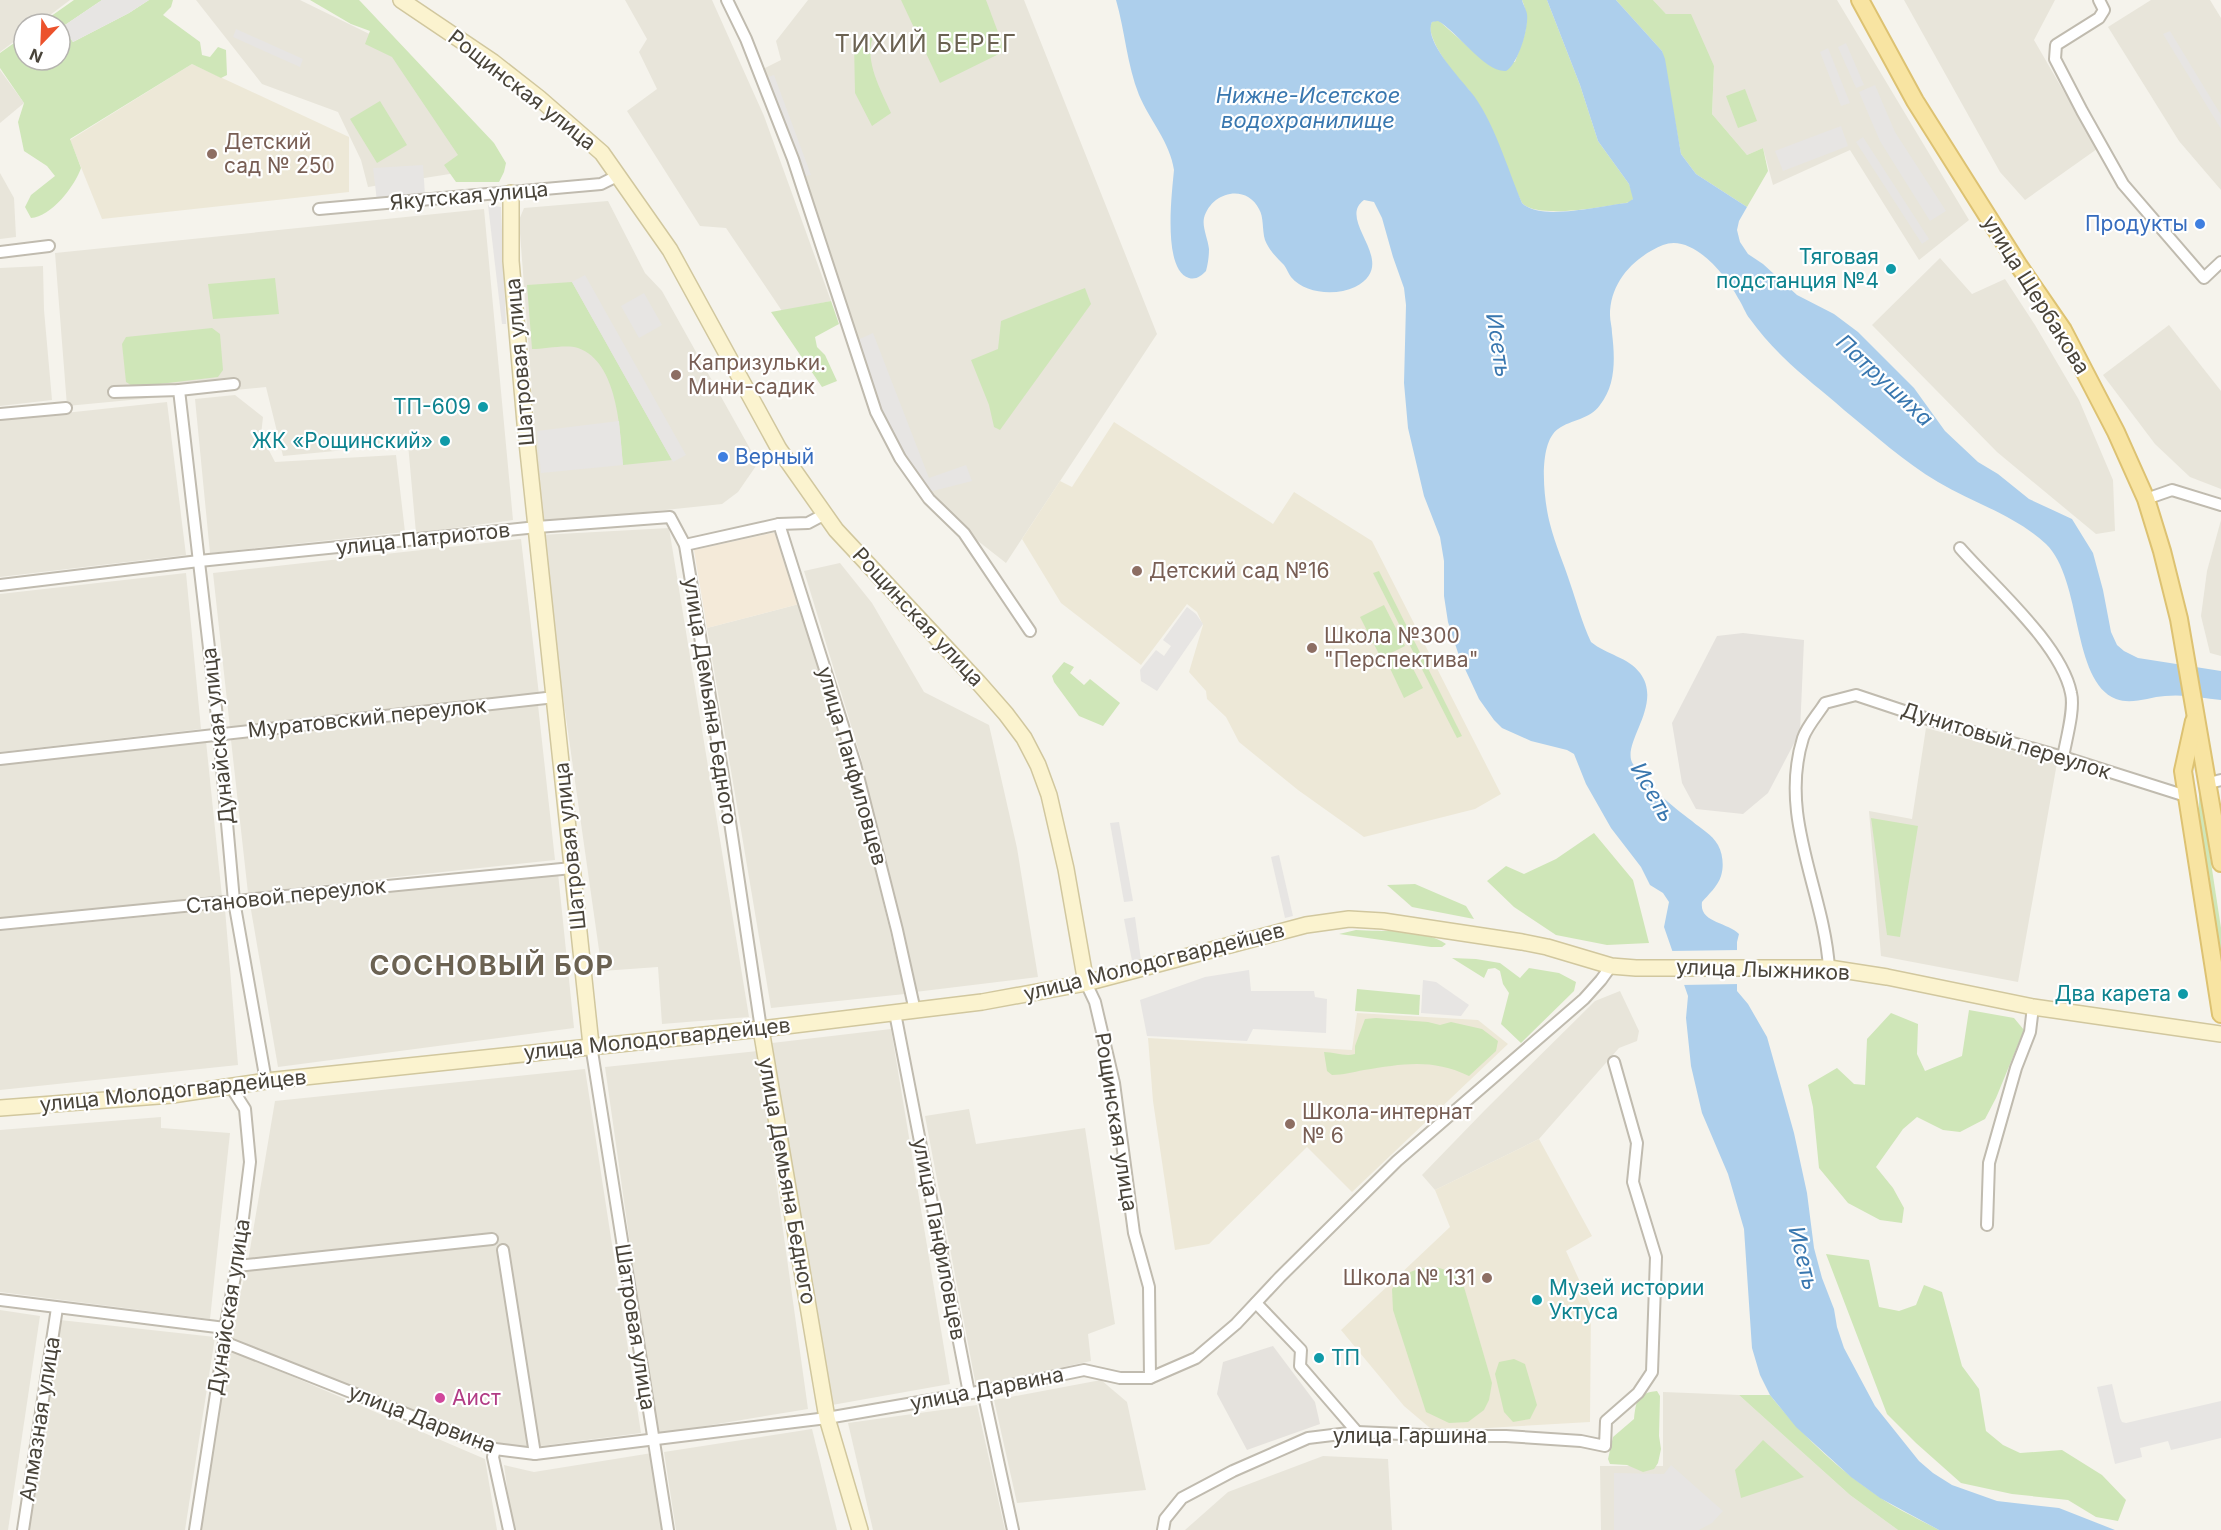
<svg xmlns="http://www.w3.org/2000/svg" width="2221" height="1530" font-family="Inter,sans-serif">
	<rect width="100%" height="100%" fill="#f5f3ec"/>
	<g fill="#e8e5da">
		<path d="M0 0H70L38 24H24V34L0 52Z"/>
		<path d="M196 0H300L398 48 481 169 368 187 361 160 338 112 262 84Z"/>
		<path d="M625 0H712L764 116 831 301 782 311 726 228 700 226 627 111 657 89 639 52 647 39Z"/>
		<path d="M808 0H1024L1157 334 1006 563 927 501 876 412 763 69 781 60 776 41Z"/>
		<path d="M1653 0H1837L1969 220 1919 260 1850 150 1773 185 1763 148 1747 155 1712 114 1714 66Z"/>
		<path d="M1904 0H2055L2034 40 2097 149 2025 200 2000 172Z"/>
		<path d="M2151 0H2210L2221 18V190L2179 141 2108 27Z"/>
		<path d="M0 70 24 103 0 123Z"/>
		<path d="M0 173 14 198 16 237 0 239Z"/>
		<path d="M608 201 645 273 662 291 758 463 738 492 722 504 542 523 519 220 524 208Z"/>
		<path d="M484 209 513 520 416 533 408 444 283 456 266 387 67 406 55 253Z"/>
		<path d="M1940 258 1972 294 2005 279 2035 325 2079 400 2113 480 2115 531 2096 534 1997 452 1872 325Z"/>
		<path d="M43 266 44 310 52 400 0 406V268Z"/>
		<path d="M2169 325 2221 391V489L2190 477 2155 444 2103 375Z"/>
		<path d="M235 395 263 417 261 435 275 462 396 455 405 532 210 553 195 399Z"/>
		<path d="M167 402 186 555 0 577V420Z"/>
		<path d="M2221 520V656L2210 653 2201 616 2207 571Z"/>
		<path d="M669 528 749 1017 662 1024 658 967 602 971 540 535Z"/>
		<path d="M521 539 539 695 230 728 213 573Z"/>
		<path d="M840 563 872 603 924 692 989 725 1017 848 1038 977 915 992 861 758 804 571Z"/>
		<path d="M186 573 201 729 0 752V594Z"/>
		<path d="M799 604 850 764 905 994 771 1008 707 628Z"/>
		<path d="M538 705 555 860 248 893 231 740Z"/>
		<path d="M1926 728 2057 763 2018 982 1881 956 1869 811 1912 819Z"/>
		<path d="M206 741 222 897 0 919V764Z"/>
		<path d="M558 873 574 1028 278 1067 250 904Z"/>
		<path d="M225 909 238 1065 0 1090V931Z"/>
		<path d="M1620 991 1639 1031 1637 1041 1619 1048 1539 1139 1435 1190 1422 1175 1485 1110 1595 1001Z"/>
		<path d="M891 1029 950 1384 832 1405 772 1043Z"/>
		<path d="M758 1051 808 1409 657 1434 605 1067Z"/>
		<path d="M585 1069 641 1433 525 1448 485 1440 229 1338 247 1267 275 1101Z"/>
		<path d="M969 1109 976 1144 1085 1128 1115 1324 1088 1334 1091 1361 976 1386 925 1116Z"/>
		<path d="M161 1117V1128L230 1133 210 1319 0 1292V1130Z"/>
		<path d="M0 1310 40 1316 8 1530H0Z"/>
		<path d="M60 1320 215 1337 185 1530H27Z"/>
		<path d="M226 1348 485 1459 497 1530H198Z"/>
		<path d="M1101 1380 1127 1402 1146 1490 1017 1503 994 1400Z"/>
		<path d="M1663 1392 1739 1395 1850 1495 1898 1530H1601L1600 1466H1663Z"/>
		<path d="M977 1405 1005 1530H873L848 1423Z"/>
		<path d="M812 1429 837 1530H676L664 1452Z"/>
		<path d="M652 1453 665 1530H513L504 1465 534 1472Z"/>
		<path d="M1323 1456 1388 1459 1392 1530H1185L1228 1492Z"/>
	</g>
	<path fill="#f4ead9" d="M777 532 799 604 707 628 694 550Z"/>
	<g fill="#e5e2dd">
		<path d="M1743 633 1804 640 1800 732 1768 793 1743 814 1696 809 1682 783 1672 723 1717 636Z"/>
		<path d="M1273 1346 1315 1402 1320 1424 1247 1450 1217 1394 1223 1362Z"/>
	</g>
	<g fill="#ede8d7">
		<path d="M192 64 349 137V192L102 219 70 140Z"/>
		<path d="M1114 422 1273 524 1294 492 1372 541 1501 794 1475 809 1364 837 1298 790 1239 742 1226 717 1207 699 1206 691 1189 672 1203 625 1197 612 1187 604 1141 665 1061 603 1022 539 1060 481 1072 487Z"/>
		<path d="M1357 1013 1478 1020 1508 1044 1352 1192 1307 1147 1209 1244 1175 1250 1153 1101 1148 1038 1352 1050Z"/>
		<path d="M1539 1139 1592 1236 1566 1251 1591 1306 1590 1422 1487 1428H1430L1404 1406 1341 1330 1450 1227 1435 1190Z"/>
	</g>
	<g fill="#cfe6b8">
		<path d="M74 0H102L62 27 73 42 129 13 149 0H173L171 7 163 15 200 42 202 55 210 57 218 47 226 50 227 75 221 78 192 64 70 139 81 168C75 186 51 217 31 218L25 207 31 195 55 176 47 166 24 151 18 122 24 103 0 68V53L24 36V60H60V24H40Z"/>
		<path d="M310 0H359L361 2 494 143 506 163 504 172 499 182H456L444 165 458 155 392 57 365 44 370 31 351 24Z"/>
		<path d="M901 0H986L1005 51 940 83Z"/>
		<path d="M1522 0H1547L1580 85 1598 141 1629 184 1634 197 1631 202C1608 206 1538 220 1522 203L1469 90C1455 76 1431 46 1430 26L1432 22 1438 20 1482 59 1515 62C1523 39 1532 24 1522 0Z"/>
		<path d="M1616 0H1653L1666 14H1691L1714 66 1712 114 1747 155 1763 148 1768 171 1747 207 1696 174 1681 154 1662 51Z"/>
		<path d="M873 37C864 61 881 90 891 113L872 126 855 93 854 43Z"/>
		<path d="M1745 89 1757 121 1738 128 1726 96Z"/>
		<path d="M380 101 407 145 377 163 350 119Z"/>
		<path d="M275 278 279 314 213 319 208 284Z"/>
		<path d="M572 282 672 460 623 465C620 430 618 362 578 348 566 344 545 349 532 349L527 285Z"/>
		<path d="M1085 288 1091 304 1000 430 994 427 989 405 971 360 998 349 1001 321Z"/>
		<path d="M831 301 839 324 815 337 817 347 825 355 837 381 822 387 771 312Z"/>
		<path d="M212 328 220 334 223 370 218 377 134 387 126 382 122 344 126 337Z"/>
		<path d="M1379 571 1462 736 1457 738 1373 573Z"/>
		<path d="M1384 605 1405 646 1381 658 1360 617Z"/>
		<path d="M1405 653 1423 688 1404 698 1387 662Z"/>
		<path d="M1064 662 1074 667 1070 673 1084 685 1090 679 1120 703 1103 726 1079 716 1054 682 1052 676Z"/>
		<path d="M2199 784 2221 928V959L2199 821Z"/>
		<path d="M1871 818 1918 826 1900 937 1887 935Z"/>
		<path d="M1594 833 1633 880 1649 943 1607 945 1556 935 1514 907 1487 881 1506 866 1524 874 1556 859Z"/>
		<path d="M1415 884 1466 906 1474 919 1412 907 1387 885Z"/>
		<path d="M1356 930C1382 932 1424 928 1446 944L1442 947H1431L1339 934Z"/>
		<path d="M1452 958 1476 959 1500 963 1520 978 1529 968 1559 973 1576 982 1574 991 1521 1043 1501 1024 1509 993 1503 984 1500 971 1495 968 1488 969 1484 978Z"/>
		<path d="M1357 989 1420 995 1419 1015 1355 1011Z"/>
		<path d="M1969 1010 2014 1018 2024 1030 1996 1098 1985 1119 1960 1132 1943 1130 1917 1117 1903 1129 1876 1167 1893 1188 1904 1208 1902 1223 1880 1220 1848 1203 1819 1168 1813 1107 1808 1085 1837 1068 1854 1084 1865 1085 1867 1039 1891 1013 1918 1024 1917 1054 1925 1071 1962 1056Z"/>
		<path d="M1376 1018 1428 1022 1440 1025 1451 1022 1482 1029 1498 1041 1496 1051 1469 1076C1432 1058 1402 1064 1364 1070 1353 1072 1343 1075 1332 1075L1327 1071 1324 1052C1335 1052 1345 1057 1355 1054V1046L1365 1019Z"/>
		<path d="M1826 1254 1869 1260 1879 1307 1899 1311 1916 1305 1924 1285 1942 1292 1962 1366 1979 1389 1986 1431 2003 1445 2020 1453 2062 1450 2102 1475 2126 1500 2118 1521 2096 1517 2068 1500 2012 1494 1961 1483 1916 1443 1887 1414Z"/>
		<path d="M1436 1267 1452 1272 1464 1287 1492 1383 1489 1400 1484 1410 1468 1422 1449 1423 1426 1412 1393 1310 1392 1289C1408 1271 1411 1269 1436 1267Z"/>
		<path d="M1514 1359 1525 1364 1537 1405 1530 1419 1513 1422 1504 1412 1495 1374 1499 1362Z"/>
		<path d="M1657 1391 1660 1396 1659 1436 1661 1449 1658 1463 1654 1469 1643 1472 1627 1465 1610 1464 1608 1459 1613 1437 1634 1419C1636 1401 1637 1393 1657 1391Z"/>
		<path d="M1739 1395H1770C1801 1434 1836 1468 1878 1496 1896 1509 1919 1519 1939 1530H1898L1850 1495Z"/>
		<path d="M1763 1440 1804 1477 1741 1498 1735 1470Z"/>
	</g>
	<g fill="#e7e5e3">
		<path d="M102 0H149L129 13 73 42 62 27Z"/>
		<path d="M236 29 303 59 300 67 233 37Z"/>
		<path d="M2170 31 2221 115V129L2163 34Z"/>
		<path d="M1846 43 1864 85 1856 88 1838 47Z"/>
		<path d="M1828 48 1850 103 1841 106 1820 52Z"/>
		<path d="M774 75 811 175 805 176 768 77Z"/>
		<path d="M1875 85 1895 132 1946 211 1930 221 1880 141 1859 92Z"/>
		<path d="M1841 126 1848 146 1783 171 1775 151Z"/>
		<path d="M1863 137 1929 239 1922 244 1856 142Z"/>
		<path d="M423 165 425 196 377 201 373 168Z"/>
		<path d="M488 205 501 207 506 324H502Z"/>
		<path d="M585 275 686 455 673 462 572 282Z"/>
		<path d="M644 293 662 325 639 338 621 306Z"/>
		<path d="M873 333 929 478 966 465 972 481 929 492 900 458 853 342Z"/>
		<path d="M619 421 623 465 541 473 537 431Z"/>
		<path d="M1187 607 1196 614 1203 624 1157 691 1141 681 1140 670 1156 650 1164 656 1171 646 1163 640Z"/>
		<path d="M1119 822 1133 901 1124 902 1110 823Z"/>
		<path d="M1279 855 1293 916 1285 918 1271 857Z"/>
		<path d="M1135 917 1141 960 1132 961 1124 919Z"/>
		<path d="M1249 970 1251 991H1314L1315 997 1327 999 1326 1033 1253 1029 1247 1041 1147 1036 1140 1000 1205 977Z"/>
		<path d="M1423 980 1436 982 1469 1005 1461 1016 1421 1013Z"/>
		<path d="M2112 1384 2120 1418 2122 1422 2126 1423 2221 1401V1438L2171 1450 2168 1441 2140 1448 2142 1457 2115 1464 2097 1387Z"/>
		<path d="M1671 1465 1723 1511 1712 1523 1699 1530H1614V1473L1664 1474Z"/>
	</g>
	<path fill="#adcfec" d="M1116 0H1522C1523 4 1526 9 1527 14 1529 28 1518 64 1506 71 1485 73 1456 30 1438 21L1432 22C1423 40 1459 77 1470 91 1493 118 1508 170 1522 203 1540 222 1602 205 1627 203L1633 199 1629 184 1598 141 1580 85 1547 0H1616L1662 51 1665 59 1681 154 1696 174 1747 207 1739 221 1737 230 1740 242 1748 254 1763 264 1797 295 1834 314 1858 332 1914 388 1945 431 1978 462 1998 474 2029 499 2072 519 2093 553 2103 590 2111 632 2117 645 2124 651 2138 658 2221 671V700C2203 698 2184 694 2165 696 2149 697 2132 705 2116 699 2071 681 2083 580 2046 544 2015 515 1973 503 1938 482 1904 462 1875 435 1844 410 1824 392 1802 376 1783 357 1771 345 1760 333 1750 319 1745 313 1743 305 1738 298 1726 275 1692 233 1663 245 1634 257 1610 282 1610 315 1610 321 1612 327 1612 333 1615 358 1616 385 1600 405 1589 420 1572 419 1558 429 1537 444 1544 502 1550 524 1555 544 1564 564 1570 583 1577 603 1582 623 1591 642 1607 655 1628 657 1640 673 1664 705 1620 744 1633 764 1645 784 1673 807 1692 821 1701 829 1712 834 1718 845 1723 854 1724 867 1721 876 1718 886 1708 895 1702 902 1699 923 1728 922 1739 934L1737 942V991L1748 1004 1767 1037 1794 1133 1807 1193 1814 1248 1822 1278 1834 1309 1837 1327 1844 1348 1875 1406 1919 1461 1933 1473 1952 1485 1997 1501 2059 1508 2115 1530H1939L1880 1498 1851 1477 1796 1427 1770 1395 1760 1375 1752 1348 1744 1229 1728 1174 1702 1113 1691 1066 1686 1018 1688 996 1664 927 1669 902 1663 893 1650 885 1641 867 1611 828 1586 784 1574 754 1567 750 1531 741 1502 728 1494 720 1479 699 1459 656 1448 622 1444 596V561L1440 537 1424 496 1408 428 1404 383 1406 305 1404 288 1393 257 1382 218 1374 202 1364 200C1335 221 1402 263 1355 287 1336 296 1305 294 1291 277 1288 273 1287 269 1284 265 1276 257 1269 250 1265 240 1262 230 1264 217 1259 209 1246 183 1211 192 1204 218 1202 227 1208 239 1209 249 1209 256 1208 264 1206 271 1201 276 1196 280 1189 278 1162 270 1172 192 1174 170 1170 142 1150 121 1139 95 1127 65 1125 31 1116 0Z"/>
	<path fill="#f5f3ec" d="M1740 950V984L1681 985 1669 951Z"/>
	<g fill="none" stroke-linecap="round" stroke-linejoin="round">
		<defs>
			<g id="street">
				<path d="M727 0 746 39 793 159 876 412 900 458 929 499 964 533 1030 631"/>
				<path d="M2099 0 2104 10 2099 18 2056 45 2055 59 2082 111 2123 184 2204 278 2221 262"/>
				<path d="M319 209 601 184 617 176"/>
				<path d="M0 252 49 246"/>
				<path d="M179 390 219 734 234 901 266 1081"/>
				<path d="M114 392 179 390 234 384"/>
				<path d="M0 414 66 408"/>
				<path d="M2146 499 2172 490 2221 505"/>
				<path d="M779 524 855 764 897 930 915 1011"/>
				<path d="M685 545 779 524 808 523 825 514"/>
				<path d="M1960 548C1993 586 2061 644 2071 693 2075 709 2066 740 2063 757"/>
				<path d="M0 585 199 561 537 527 670 517 685 545 724 782 761 1029"/>
				<path d="M0 759 555 697"/>
				<path d="M2209 783 2221 780"/>
				<path d="M0 924 572 868"/>
				<path d="M1829 968C1824 890 1778 818 1803 738 1807 726 1819 713 1825 703L1856 695 1937 722 2063 757 2186 796"/>
				<path d="M1086 983 1095 1002 1114 1083 1134 1233 1149 1287 1150 1378"/>
				<path d="M895 1013 969 1393"/>
				<path d="M591 1045 668 1530"/>
				<path d="M1987 1225 1989 1163 2016 1068 2030 1032 2033 1007"/>
				<path d="M503 1250 535 1454"/>
				<path d="M237 1266 492 1239"/>
				<path d="M0 1300 225 1328"/>
				<path d="M1256 1303 1301 1350 1300 1366 1357 1432"/>
				<path d="M224 1342 495 1449 535 1454 827 1418 983 1391 1084 1370 1120 1378H1150L1196 1358 1236 1324 1280 1277 1397 1161 1584 999 1601 980 1611 966"/>
				<path d="M983 1391 1013 1530"/>
				<path d="M495 1449 493 1457 509 1530"/>
				<path d="M23 1530 57 1308"/>
				<path d="M195 1530 224 1342 225 1328 237 1266 250 1162 245 1109 231 1087"/>
				<path d="M1163 1530 1165 1519 1182 1498 1233 1471 1308 1438 1357 1432 1447 1436H1506L1581 1441 1605 1446 1606 1421 1638 1393 1652 1372 1656 1257 1633 1182 1637 1143 1614 1062"/>
			</g>
			<g id="secondary">
				<path d="M401 0 493 62 539 98 602 153 670 250 779 449 836 530 978 682 1006 714 1024 738 1038 765 1049 795 1066 869 1086 983"/>
				<path d="M511 193V261L525 423 591 1045"/>
				<path d="M761 1029 827 1418 860 1530"/>
				<path d="M0 1108 172 1095 266 1081 761 1029 982 1002 1086 983 1306 925 1349 919 1383 921 1522 942 1547 947 1611 966 1636 968H1829L1887 977 2033 1007 2221 1034"/>
			</g>
			<g id="primary">
				<path d="M1860 0 1915 101 2019 266 2063 330 2116 432 2146 499 2162 551 2179 619 2221 863"/>
				<path d="M2194 721 2183 771 2221 1014"/>
			</g>
		</defs>
		<use href="#street" stroke="#c0bbaf" stroke-width="14"/>
		<use href="#secondary" stroke="#d1c79e" stroke-width="18"/>
		<use href="#primary" stroke="#ddc272" stroke-width="20"/>
		<use href="#street" stroke="#fff" stroke-width="10"/>
		<use href="#secondary" stroke="#fbf3cf" stroke-width="15"/>
		<use href="#primary" stroke="#f8e4a2" stroke-width="16"/>
	</g>
	<g fill="#8d6e63" stroke="#fff" stroke-width="2">
		<circle cx="212" cy="154" r="6"/>
		<circle cx="676" cy="375" r="6"/>
		<circle cx="1137" cy="571" r="6"/>
		<circle cx="1312" cy="648" r="6"/>
		<circle cx="1290" cy="1124" r="6"/>
		<circle cx="1487" cy="1278" r="6"/>
	</g>
	<g fill="#3f7fe0" stroke="#fff" stroke-width="2">
		<circle cx="2200" cy="224" r="6"/>
		<circle cx="723" cy="457" r="6"/>
	</g>
	<g fill="#0f9aa8" stroke="#fff" stroke-width="2">
		<circle cx="1891" cy="269" r="6"/>
		<circle cx="483" cy="407" r="6"/>
		<circle cx="445" cy="441" r="6"/>
		<circle cx="2183" cy="994" r="6"/>
		<circle cx="1537" cy="1300" r="6"/>
		<circle cx="1319" cy="1358" r="6"/>
	</g>
	<circle fill="#d1479c" stroke="#fff" stroke-width="2" cx="440" cy="1398" r="6"/>
	<g text-anchor="middle" stroke-width="4.5" stroke-linejoin="round" paint-order="stroke">
		<g font-size="21" fill="#49443a" stroke="#fff">
			<text transform="translate(522 90) rotate(38)" y="7">Рощинская улица</text>
			<text transform="translate(469 196) rotate(-5)" y="7">Якутская улица</text>
			<text transform="translate(2036 295) rotate(58)" y="7">улица Щербакова</text>
			<text transform="translate(520 362) rotate(-95)" y="7">Шатровая улица</text>
			<text transform="translate(423 539) rotate(-6)" y="7">улица Патриотов</text>
			<text transform="translate(918 617) rotate(47)" y="7">Рощинская улица</text>
			<text transform="translate(710 701) rotate(81)" y="7">улица Демьяна Бедного</text>
			<text transform="translate(367 718) rotate(-6)" y="7">Муратовский переулок</text>
			<text transform="translate(218 736) rotate(-96)" y="7">Дунайская улица</text>
			<text transform="translate(2006 741) rotate(17)" y="7">Дунитовый переулок</text>
			<text transform="translate(852 766) rotate(74)" y="7">улица Панфиловцев</text>
			<text transform="translate(570 846) rotate(-96)" y="7">Шатровая улица</text>
			<text transform="translate(286 896) rotate(-6)" y="7">Становой переулок</text>
			<text transform="translate(1154 962) rotate(-14)" y="7">улица Молодогвардейцев</text>
			<text transform="translate(1763 970) rotate(2)" y="7">улица Лыжников</text>
			<text transform="translate(657 1039) rotate(-6)" y="7">улица Молодогвардейцев</text>
			<text transform="translate(173 1091) rotate(-6)" y="7">улица Молодогвардейцев</text>
			<text transform="translate(1116 1122) rotate(81)" y="7">Рощинская улица</text>
			<text transform="translate(787 1181) rotate(80)" y="7">улица Демьяна Бедного</text>
			<text transform="translate(939 1239) rotate(79)" y="7">улица Панфиловцев</text>
			<text transform="translate(229 1307) rotate(-81)" y="7">Дунайская улица</text>
			<text transform="translate(635 1327) rotate(81)" y="7">Шатровая улица</text>
			<text transform="translate(987 1389) rotate(-11)" y="7">улица Дарвина</text>
			<text transform="translate(40 1419) rotate(-81)" y="7">Алмазная улица</text>
			<text transform="translate(422 1419) rotate(21)" y="7">улица Дарвина</text>
			<text x="1410" y="1443">улица Гаршина</text>
		</g>
		<g font-size="21" fill="#785e54" stroke="#fff" text-anchor="start">
			<text x="224" y="149">Детский<tspan x="224" dy="24">сад № 250</tspan></text>
			<text x="688" y="370">Капризульки.<tspan x="688" dy="24">Мини-садик</tspan></text>
			<text x="1149" y="578">Детский сад №16</text>
			<text x="1324" y="643">Школа №300<tspan x="1324" dy="24">"Перспектива"</tspan></text>
			<text x="1302" y="1119">Школа-интернат<tspan x="1302" dy="24">№ 6</tspan></text>
			<text x="1475" y="1285" text-anchor="end">Школа № 131</text>
		</g>
		<g font-size="21" fill="#366cbe" stroke="#fff" text-anchor="end">
			<text x="2188" y="231">Продукты</text>
			<text x="735" y="464" text-anchor="start">Верный</text>
		</g>
		<g font-size="21" fill="#0d838f" stroke="#fff" text-anchor="end">
			<text x="1879" y="264">Тяговая<tspan x="1879" dy="24">подстанция №4</tspan></text>
			<text x="471" y="414">ТП-609</text>
			<text x="433" y="448">ЖК «Рощинский»</text>
			<text x="2171" y="1001">Два карета</text>
			<text x="1549" y="1295" text-anchor="start">Музей истории<tspan x="1549" dy="24">Уктуса</tspan></text>
			<text x="1331" y="1365" text-anchor="start">ТП</text>
		</g>
		<g font-size="21" fill="#b23c85" stroke="#fff" text-anchor="start">
			<text x="452" y="1405">Аист</text>
		</g>
		<g font-size="22" font-style="italic" fill="#3977af" stroke="#fff">
			<text x="1308" y="103">Нижне-Исетское<tspan x="1308" dy="25">водохранилище</tspan></text>
			<text transform="translate(1499 345) rotate(81)" y="8">Исеть</text>
			<text transform="translate(1885 380) rotate(43)" y="8">Патрушиха</text>
			<text transform="translate(1653 792) rotate(60)" y="8">Исеть</text>
			<text transform="translate(1804 1258) rotate(76)" y="8">Исеть</text>
		</g>
		<g font-size="24" letter-spacing="1.5" fill="#6b6252" stroke="#fff">
			<text x="926" y="52">ТИХИЙ БЕРЕГ</text>
		</g>
		<g font-size="27" font-weight="bold" letter-spacing="1.5" fill="#6b6252" stroke="#fff">
			<text x="492" y="975">СОСНОВЫЙ БОР</text>
		</g>
	</g>
	<g transform="translate(42 42) rotate(203)"><circle r="28" fill="#ffffff" stroke="#b6b4b0" stroke-width="1.5"/>
	<path d="M0-4.5L10 22L0 15L-10 22Z" fill="#ec522c"/>
	<text y="-9" font-size="16" font-weight="bold" text-anchor="middle" fill="#49443a">N</text>
	</g>
</svg>
